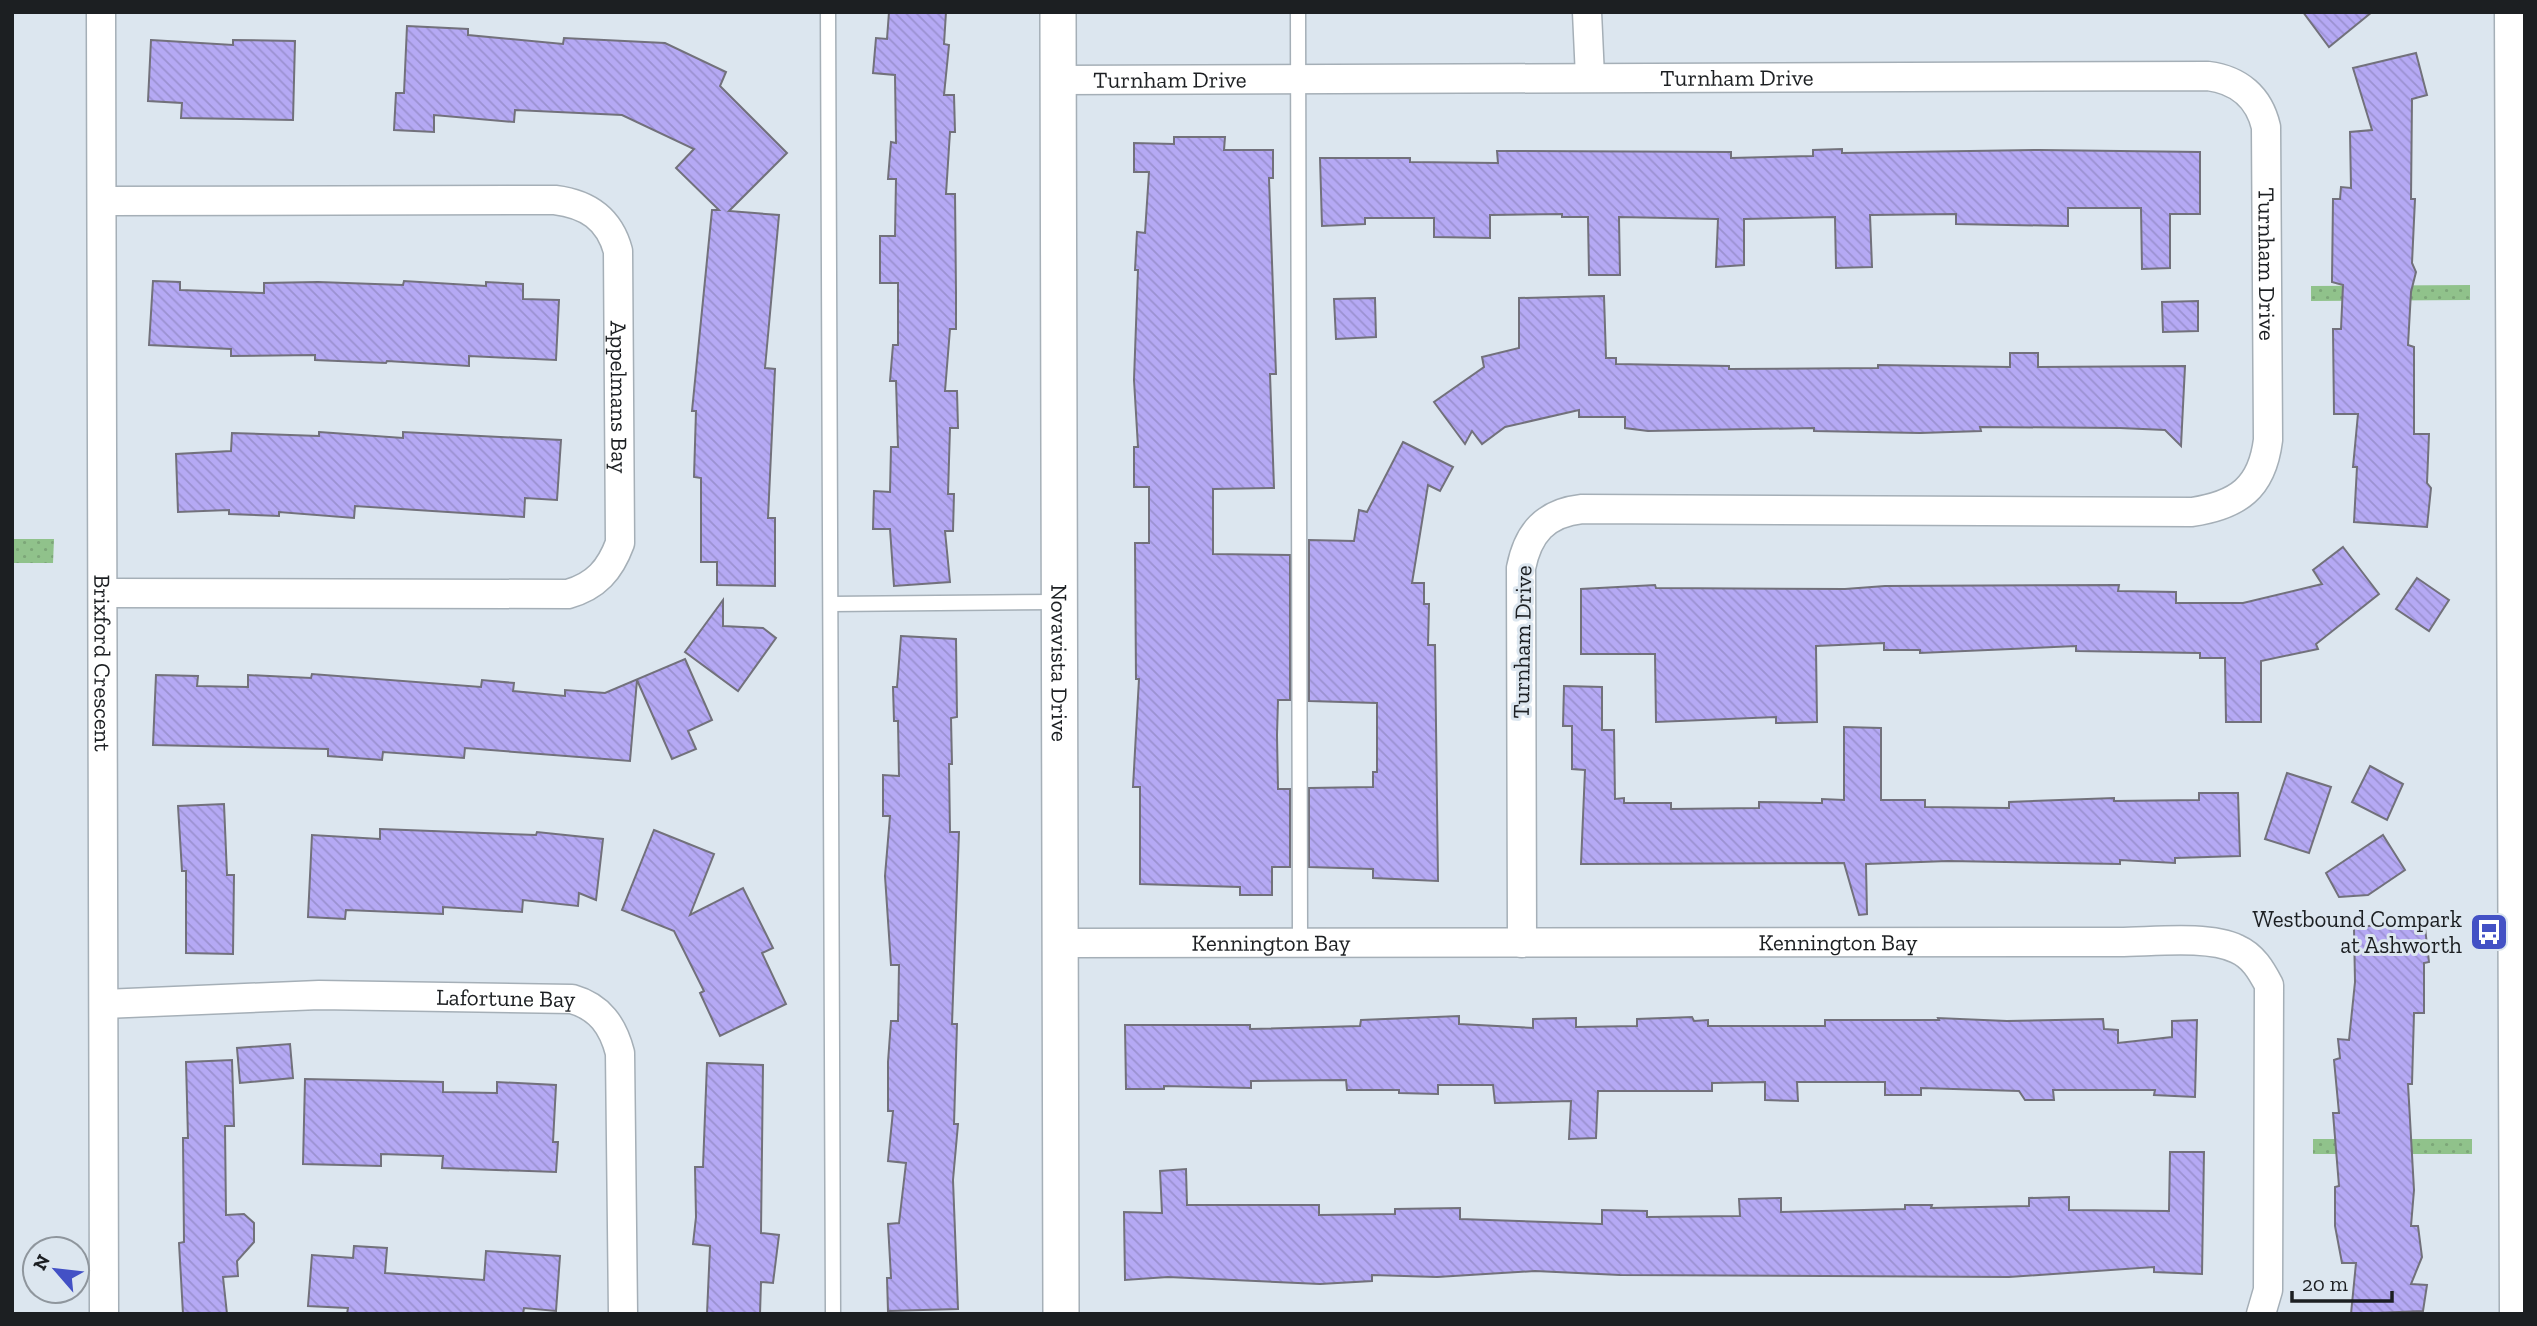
<svg xmlns="http://www.w3.org/2000/svg" width="2537" height="1326" font-family="'Zilla Slab',serif">
	<defs>
		<pattern id="grass-dots" width="8" height="8" patternUnits="userSpaceOnUse" patternTransform="scale(1.75)"><rect width="8" height="8" fill="#90c28b"/><path d="M2 2h.1M6 6h.1" fill="none" stroke="#7ca678" stroke-width="1.8" stroke-linecap="round"/></pattern>
		<pattern id="building-back-hatch" width="6" height="6" patternUnits="userSpaceOnUse" patternTransform="scale(1.75)"><rect width="6" height="6" fill="#b5a9f4"/><path d="M-1 5l2 2M0 0l6 6M5-1l2 2" fill="none" stroke="#9b91d1"/></pattern>
	</defs>
	<rect width="100%" height="100%" fill="#dce6ef"/>
	<g fill="url(#grass-dots)">
		<path d="M2470 285V300L2311 301V286Z"/>
		<path d="M12 539H54L53 563H12Z"/>
		<rect x="2313" y="1139" width="159" height="15"/>
	</g>
	<g fill="url(#building-back-hatch)" stroke="#72717b" stroke-width="2">
		<path d="M889 12H946L944 44 949 45 944 95H954L955 132H950L946 194H955L956 292V329H950L945 391H957L958 428H950L948 494H954L953 531H945L950 582 894 586 890 529H873L874 491 890 492 891 447H898L896 381H890L893 345H898V283H880V236H895L896 179H888L891 142 896 143 895 75 873 73 876 38 887 39Z"/>
		<path d="M2303 12H2372L2329 47Z"/>
		<path d="M407 26 468 29V35L563 44 564 38 665 43 726 72 720 86 787 153 729 211 779 215 765 368 775 369 768 518H775V586L717 585V562H701V478L694 477 696 411H692L712 210H719L676 168 694 149 622 115 515 110 514 122 434 115V132L394 130 396 93H404Z"/>
		<path d="M151 40 233 45V40L295 41 293 120 181 118 182 103 148 101Z"/>
		<path d="M2416 53 2427 95 2412 99 2411 199H2415L2412 263 2416 272 2411 292 2408 345 2414 347V434H2429L2427 483 2431 488 2427 527 2354 522 2357 467H2353L2358 414H2334L2333 329H2341L2343 285 2332 282 2333 199H2340L2341 187 2351 188 2350 132 2372 130 2353 68Z"/>
		<path d="M1174 137H1225L1224 150H1273V178H1269L1276 374H1270L1274 488 1213 489V554L1290 555V700H1278L1277 735 1278 789H1290V867H1272V895H1240V887L1140 884V787H1133L1139 679H1136L1135 543H1149V487H1134V447H1138L1134 380 1138 270H1135L1137 232 1145 233 1149 172H1134V143L1174 144Z"/>
		<path d="M1842 149V153L2040 150 2200 152V214H2170V268L2142 269 2141 208H2068V226L1956 224V214L1870 215 1872 267 1836 268 1835 217 1744 219V265L1716 267 1718 219 1619 217 1620 275H1589L1588 217H1562V214L1490 215V238L1434 237V218H1365V224L1322 226 1320 158H1410V162L1498 163 1497 151 1731 152V158L1813 156V150Z"/>
		<path d="M153 281 180 282V290L264 293V283L318 282 403 285 404 281 486 286V282L523 284V299L559 300 556 360 469 356V366L387 361 386 363 315 360V355L231 356V349L149 345Z"/>
		<path d="M1604 296 1606 358H1616V364L1729 366V369L1878 368V365L2010 367V353H2038V367L2185 366 2181 446 2165 430 2120 428 1980 427 1981 431 1920 433 1814 431V428L1648 431 1625 428V417H1579V410L1505 427 1482 444 1472 431 1465 444 1434 402 1484 367 1482 357 1519 348V298Z"/>
		<path d="M1375 298 1376 337 1336 339 1334 299Z"/>
		<path d="M2198 301V331L2163 332 2162 302Z"/>
		<path d="M319 432 403 438V432L561 440 557 500 525 498 524 517 355 506 354 518 279 512V516L229 514V510L178 512 176 454 231 451 232 433 319 436Z"/>
		<path d="M1403 442 1453 467 1440 491 1428 485 1412 583H1424V604H1429L1428 645H1435L1438 881 1373 878V869L1309 867V788L1373 787V772H1377V703L1309 701V540L1354 541 1359 510 1367 512Z"/>
		<path d="M2343 547 2379 594 2316 644 2318 649 2261 661V722H2226L2225 658H2200V653L2076 651V646L1920 653V650H1884V643L1816 646 1817 722 1776 723V717L1656 722 1655 654H1581V589L1655 585 1656 588 1845 589 1885 586 2119 585 2118 591 2176 592V603H2243L2322 584 2313 570Z"/>
		<path d="M2417 578 2449 600 2429 631 2396 609Z"/>
		<path d="M723 600V626L763 628 776 638 738 691 685 652Z"/>
		<path d="M901 636 956 639 957 717 951 718 952 764H949L950 832H959L952 1024H957L954 1124H958L953 1180 958 1309 888 1311 887 1278H891L888 1224 899 1223 906 1163 888 1161 893 1111H888V1062L891 1021H898L899 965H891L885 876 890 816H883V775L899 776 898 721H894L893 687H897Z"/>
		<path d="M685 659 712 720 688 731 696 749 672 759 637 680 630 761 465 748 464 758 383 752 382 760 328 756V749L153 745 156 675 198 676 197 686 248 687V675L311 678 312 674 481 687 482 680 514 683 513 691 565 696V690L605 693Z"/>
		<path d="M1564 686 1602 687V730H1614L1615 799 1624 798V803H1671V809L1759 808V802L1822 803V799L1844 800V727L1881 728V800H1925V807L2009 808V802L2114 798V801L2199 800V793H2238L2240 856 2175 858V863L2120 860V864L1948 861 1866 864 1867 914 1859 915 1844 863 1581 864 1585 770 1572 769V726H1563Z"/>
		<path d="M2370 766 2403 784 2387 820 2352 802Z"/>
		<path d="M2287 773 2331 787 2309 853 2265 839Z"/>
		<path d="M224 804 227 875H234L233 954 186 953V871H182L178 806Z"/>
		<path d="M380 829 536 835 537 832 603 839 596 900 579 893 578 906 523 900 522 912 443 907V914L346 910 345 919 308 917 312 835 380 839Z"/>
		<path d="M654 830 714 854 690 915 743 888 773 948 762 953 786 1004 720 1036 700 993 704 991 674 931 622 910Z"/>
		<path d="M2383 835 2405 870 2368 895 2339 897 2326 873Z"/>
		<path d="M2424 919 2429 962 2424 963V1013H2414L2412 1084H2408L2414 1190 2411 1226H2418L2422 1257 2411 1284 2427 1285 2423 1311 2351 1314 2356 1263H2342L2335 1226V1187L2339 1186 2333 1113H2339L2334 1060 2340 1058 2338 1039 2349 1040 2355 982 2354 928Z"/>
		<path d="M1459 1016V1024L1533 1028V1019L1576 1018V1027L1637 1026V1019L1692 1017 1694 1021 1708 1020V1026H1825V1020H1939L1938 1018 2007 1021 2103 1019 2104 1029 2118 1030V1043L2172 1037V1021L2197 1020 2195 1097 2154 1095 2155 1090H2053L2054 1100H2025L2019 1091 1921 1088V1095H1885V1082H1797L1798 1101 1765 1100V1082L1712 1083V1091H1598L1596 1138 1569 1139 1571 1101 1495 1103 1493 1085H1438V1094L1399 1093V1090H1347L1346 1080 1251 1081V1088L1164 1086V1089H1126L1125 1025H1250V1029L1360 1026 1361 1020Z"/>
		<path d="M290 1044 293 1078 240 1083 237 1048Z"/>
		<path d="M232 1060 234 1126H225L226 1215 244 1214 254 1223V1242L237 1261 238 1276 223 1277 227 1314H183L179 1243 184 1242 183 1138H188L186 1062Z"/>
		<path d="M707 1063 763 1065 761 1233 779 1235 773 1283 761 1282 760 1314H707L710 1246 693 1244 696 1217 695 1167H703Z"/>
		<path d="M305 1079 443 1082V1092L497 1093V1082L556 1085 553 1142H558L556 1172 442 1168 443 1156 381 1154V1166L303 1164Z"/>
		<path d="M2170 1152H2204L2202 1274 2154 1272V1267L2009 1277 1620 1275 1535 1271 1437 1277 1372 1275V1281L1320 1284 1168 1277 1125 1280 1124 1212 1162 1213 1160 1171 1186 1169 1187 1205H1319V1215L1395 1214V1209L1460 1208V1219L1602 1224V1210L1647 1211V1217L1740 1216 1739 1199 1781 1198V1212L1905 1209V1205H1932L1931 1208 2029 1206V1198L2069 1197V1210L2169 1211Z"/>
		<path d="M354 1246 387 1248 385 1273 484 1280 486 1251 560 1256 556 1311 524 1308 523 1314H347L348 1308 308 1306 312 1255 353 1258Z"/>
	</g>
	<g fill="none" stroke-linecap="round" stroke-linejoin="round">
		<defs>
			<g id="service">
				<path d="M828 12 833 1314"/>
				<path d="M1298 12 1300 943"/>
				<path d="M831 604 1058 602"/>
			</g>
			<g id="minor">
				<path id="s1" d="M101 12 104 1314"/>
				<path d="M1587 12 1590 77"/>
				<path d="M2509 12 2514 1314"/>
				<path id="s2" d="M1058 80 2208 76C2239 80 2259 97 2266 127L2268 440C2262 488 2238 505 2192 512L1582 509C1545 513 1528 533 1521 568L1522 943"/>
				<path id="s3" d="M102 201 555 200C587 204 609 218 618 251L620 543C610 570 596 586 568 594L103 593"/>
				<path id="s4" d="M1059 943 2119 942C2152 942 2208 935 2237 949 2253 956 2261 970 2269 985L2268 1290 2261 1314"/>
				<path id="s5" d="M104 1004 319 995 572 999C600 1007 613 1026 620 1053L623 1314"/>
			</g>
			<g id="tertiary">
				<path id="s6" d="M1058 12 1061 1314"/>
			</g>
		</defs>
		<use href="#service" stroke="#a5afb7" stroke-width="17"/>
		<use href="#minor" stroke="#a5afb7" stroke-width="31"/>
		<use href="#tertiary" stroke="#a5afb7" stroke-width="38"/>
		<use href="#service" stroke="#fff" stroke-width="14"/>
		<use href="#minor" stroke="#fff" stroke-width="28"/>
		<use href="#tertiary" stroke="#fff" stroke-width="35"/>
	</g>
	<defs>
		<symbol id="bus-square" viewBox="-11 -11 22 22"><rect x="-9" y="-9" width="18" height="18" rx="4" fill="#4351c5" stroke="#dce6ef"/><path d="M-5-6H5V4H4V6H2V4H-2V6H-4V4H-5ZM-3.5-4V0h7V-4ZM-3.5 1.2v1.5H-2V1.2ZM2 1.2v1.5H3.5V1.2Z" fill="#fff"/></symbol>
	</defs>
	<g fill-rule="evenodd">
		<use href="#bus-square" x="2467" y="910" width="44" height="44"/>
	</g>
	<g text-anchor="middle" stroke-width="6" stroke-linejoin="round" paint-order="stroke">
		<g font-size="23" fill="#1c1f22" stroke="#dce6ef">
			<text dy="8" stroke="none"><textPath href="#s2" startOffset="679">Turnham Drive</textPath></text>
			<text dy="8" stroke="none"><textPath href="#s2" startOffset="112">Turnham Drive</textPath></text>
			<text dy="8" stroke="none"><textPath href="#s2" startOffset="1370">Turnham Drive</textPath></text>
			<text dy="8" stroke="none"><textPath href="#s3" startOffset="686">Appelmans Bay</textPath></text>
			<text transform="translate(1522 642) rotate(-89)" y="8">Turnham Drive</text>
			<text dy="8" stroke="none"><textPath href="#s1" startOffset="651">Brixford Crescent</textPath></text>
			<text dy="8" stroke="none"><textPath href="#s6" startOffset="651">Novavista Drive</textPath></text>
			<text dy="8" stroke="none"><textPath href="#s4" startOffset="779">Kennington Bay</textPath></text>
			<text dy="8" stroke="none"><textPath href="#s4" startOffset="212">Kennington Bay</textPath></text>
			<text dy="8" stroke="none"><textPath href="#s5" startOffset="402">Lafortune Bay</textPath></text>
		</g>
		<g font-size="23" fill="#1c1f22" stroke="#dce6ef" text-anchor="end">
			<text x="2462" y="927">Westbound Compark<tspan x="2462" dy="26">at Ashworth</tspan></text>
		</g>
	</g>
	<rect width="2537" height="1326" fill="none" stroke="#1c1f22" stroke-width="28"/>
	<g transform="translate(56 1270) rotate(298)"><circle r="33" fill="#dce6ef" stroke="#8f969d" stroke-width="2"/>
	<path d="M0-5L12 26L0 18L-12 26Z" fill="#4351c5"/>
	<text y="-10" font-size="19" font-weight="bold" text-anchor="middle" fill="#1c1f22">N</text>
	</g>
	<path d="M2292 1291v10h100v-10" fill="none" stroke="#1c1f22" stroke-width="3.5"/>
	<text x="2302" y="1291" font-size="21" fill="#1c1f22" stroke="#dce6ef" stroke-width="5" paint-order="stroke">20 m</text>
</svg>
